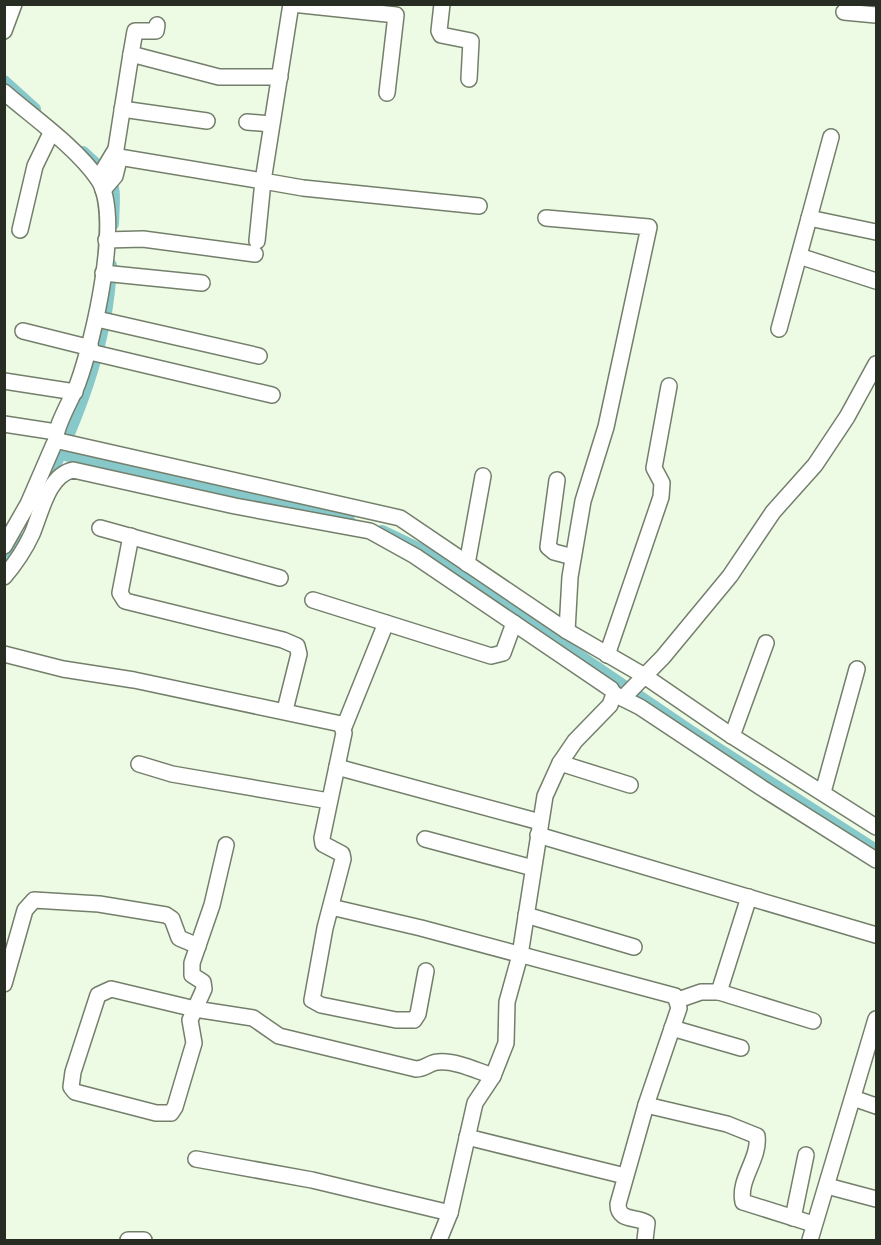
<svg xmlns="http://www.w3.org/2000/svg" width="881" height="1245" font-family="Montserrat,sans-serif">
	<rect width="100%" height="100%" fill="#edfae4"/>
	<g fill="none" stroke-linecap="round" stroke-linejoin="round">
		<g stroke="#87c8ca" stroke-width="12">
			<path d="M4 81 35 109"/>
			<path d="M83 152C117 183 115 178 113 224"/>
			<path d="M60 454 349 520"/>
			<path d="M43 491C77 421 108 344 111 265"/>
			<path d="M382 531 430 554 689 730 876 850"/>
			<path d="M4 559 17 538"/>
		</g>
		<defs>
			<g id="minor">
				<path d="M291 4 263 181 303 188 479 206"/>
				<path d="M292 4 396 15 387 93"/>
				<path d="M442 4 439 31 441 35 471 41 469 79"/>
				<path d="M844 12 876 15"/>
				<path d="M4 31 14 4"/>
				<path d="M131 54 135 31H156L157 25"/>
				<path d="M4 92C34 118 76 147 98 179 123 216 93 342 78 383 73 397 53 429 56 442"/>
				<path d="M122 109 207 121"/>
				<path d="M247 122 271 124"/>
				<path d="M113 156 263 181 257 241"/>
				<path d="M98 179 116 149 131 54 219 77H280"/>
				<path d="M103 190 115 176 118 164 113 156"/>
				<path d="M546 218 649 227 606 427 583 501 570 577 567 631"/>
				<path d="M809 218 876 232"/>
				<path d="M20 230 35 166 51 133"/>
				<path d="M106 240 143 239 255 254"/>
				<path d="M799 256 876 281"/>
				<path d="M103 273 202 283"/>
				<path d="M97 319 259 356"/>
				<path d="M779 329 831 137"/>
				<path d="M23 331 91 348"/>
				<path d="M90 352 272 395"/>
				<path d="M4 381 75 392"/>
				<path d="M4 424 56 432"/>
				<path d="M557 480 548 547 554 552 573 557"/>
				<path d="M100 528 280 578"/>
				<path d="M131 536 120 593 125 601 283 640 297 646 299 654 285 710"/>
				<path d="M4 546 28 504 54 444 59 441 400 518 567 631 643 675 732 736 876 827"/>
				<path d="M467 564 483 476"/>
				<path d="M4 577C15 564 25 549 32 534 41 513 48 475 73 470L235 506 370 531 415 556 611 689 614 694 610 705 575 741 560 763 545 796 520 955 507 1002 506 1043 493 1076 475 1103 450 1213 439 1240"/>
				<path d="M313 600 491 656 503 653 514 623"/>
				<path d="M4 654 63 669 134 680 341 724 344 733 322 838 323 844 342 854 343 859 325 928 312 1000 321 1005 396 1020H414L418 1014 426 971"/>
				<path d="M607 655 661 497 662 483 654 468 669 386"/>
				<path d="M614 694 640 707 762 788 876 860"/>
				<path d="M623 698 663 657 730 576 773 512 815 465 847 417 876 364"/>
				<path d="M344 727 386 623"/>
				<path d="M732 736 766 643"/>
				<path d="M560 763 630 785"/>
				<path d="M139 764 172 774 329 801"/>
				<path d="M337 767 540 822"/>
				<path d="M823 792 857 669"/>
				<path d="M538 835 876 935"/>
				<path d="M425 839 533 868"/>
				<path d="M226 845 212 905 192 963V975L203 982 204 989 190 1020 194 1043 175 1107 171 1113H156L75 1092 71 1087 73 1072 98 995 111 989 195 1009 253 1018 279 1036 416 1069C426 1069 430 1062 438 1062 455 1060 477 1071 493 1076"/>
				<path d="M331 907 421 928 675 996 679 1008 646 1105 618 1204C618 1222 636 1216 647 1223L645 1240"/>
				<path d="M526 915 634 947"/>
				<path d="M4 984 25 910 34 900 99 904 166 915 172 919 179 938 198 946"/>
				<path d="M719 992 749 897"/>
				<path d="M678 1000 701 992H719L813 1021"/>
				<path d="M672 1028 741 1048"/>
				<path d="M853 1098 876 1106"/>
				<path d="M646 1105 727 1124 757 1136C760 1159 738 1179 743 1202L813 1224"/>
				<path d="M467 1137 625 1176"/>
				<path d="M196 1159 312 1180 450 1213"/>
				<path d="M827 1186 876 1199"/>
				<path d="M793 1218 806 1155"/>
				<path d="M128 1240H144"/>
				<path d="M810 1240 876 1019"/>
			</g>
		</defs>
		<use href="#minor" stroke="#737f6b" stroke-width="18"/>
		<use href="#minor" stroke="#fff" stroke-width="15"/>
	</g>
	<rect width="881" height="1245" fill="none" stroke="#282d24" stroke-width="12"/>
</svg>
